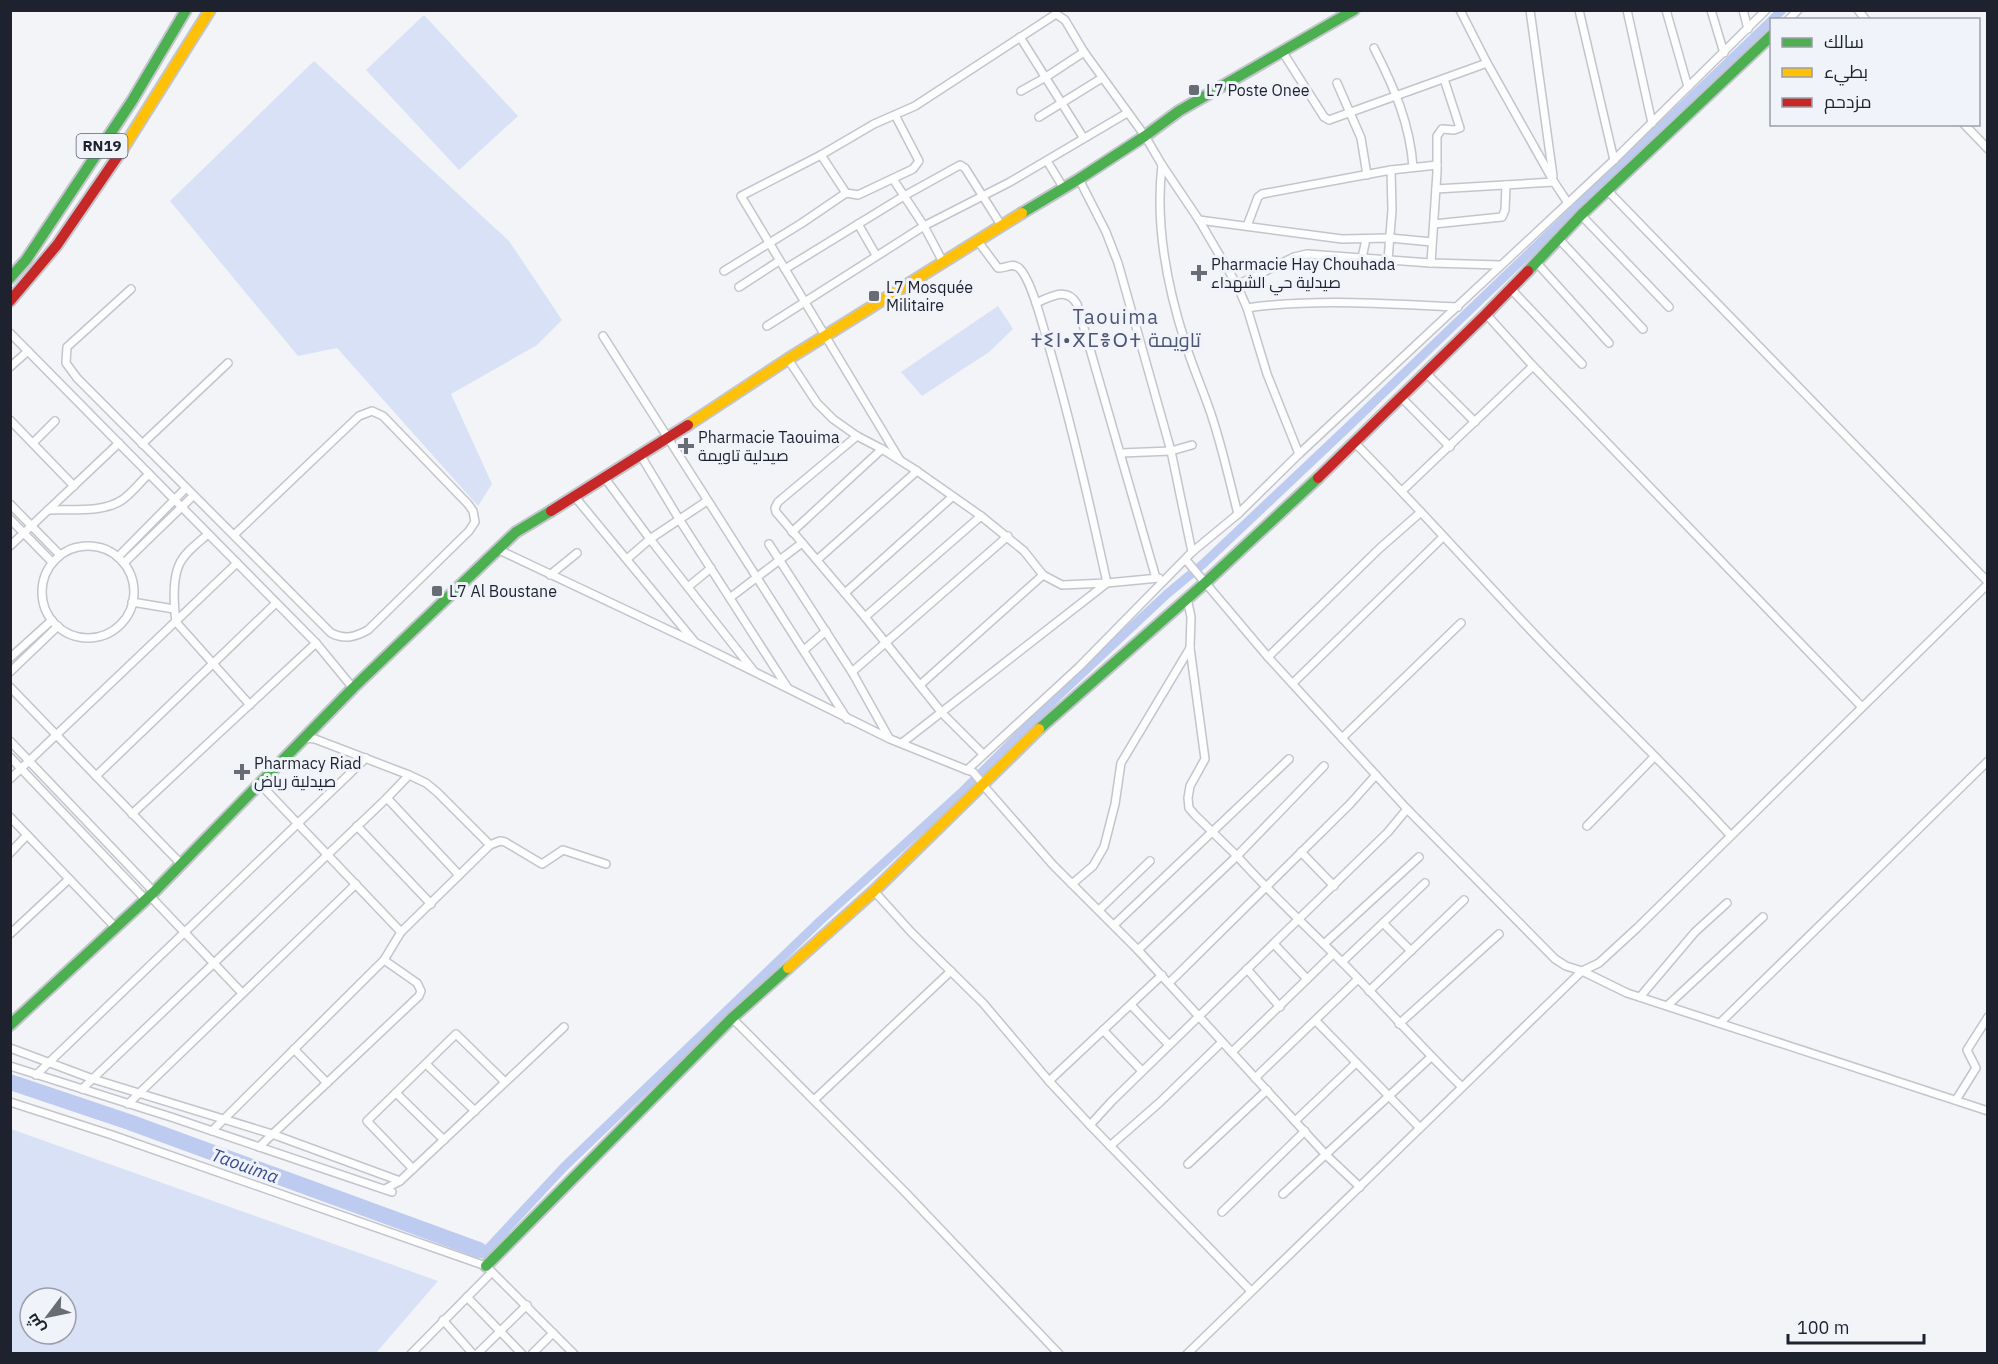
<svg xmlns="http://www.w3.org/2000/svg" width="1998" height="1364" font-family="'IBM Plex Sans',Cairo,'Noto Sans Tifinagh',sans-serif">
	<rect width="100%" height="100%" fill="#f2f4f7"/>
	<g fill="#d9e1f6" fill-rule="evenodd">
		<path d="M424 15 518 116 459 170 366 70Z"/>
		<path d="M314 61 509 241 562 320 537 345 451 394 492 484 478 506 337 348 298 356 170 201Z"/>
		<path d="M998 306 1013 329 989 352 922 396 901 372Z"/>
		<path d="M11 1129 438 1281 376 1353H11ZM30 1298H66V1334H30Z"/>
	</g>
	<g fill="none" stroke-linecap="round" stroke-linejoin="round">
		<g stroke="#becbf1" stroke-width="9">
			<path d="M1772 20 1782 10"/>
			<path d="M479 1250 483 1254 564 1167 820 921 963 791 1057 697 1167 594 1203 564 1348 427 1772 20"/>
		</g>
		<path stroke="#becbf1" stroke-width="16" d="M10 1082 129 1122 479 1250"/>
		<defs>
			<g id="street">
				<path d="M1460 10 1487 63 1554 182"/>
				<path d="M1530 10 1553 176"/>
				<path d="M1579 10 1614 160"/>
				<path d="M1627 10 1652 123"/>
				<path d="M1666 10 1688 87"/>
				<path d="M1711 10 1724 53"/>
				<path d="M1743 10 1748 29"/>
				<path d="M1858 10 1866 20"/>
				<path d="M1788 20 1798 10"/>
				<path d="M1020 37 1083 137"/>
				<path d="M1374 48C1394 87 1410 124 1413 167"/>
				<path d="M1282 51 1324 117 1329 120 1487 63"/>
				<path d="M1337 83 1361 138 1367 175"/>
				<path d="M1021 91 1046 77 1084 52"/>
				<path d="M1039 117 1102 78"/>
				<path d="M1964 124 1988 149"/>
				<path d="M821 155 846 193 858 195 913 169 919 161 895 115"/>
				<path d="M1047 161 1063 187"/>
				<path d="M1162 165C1155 224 1167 286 1185 342 1193 369 1205 394 1213 420 1223 451 1230 483 1238 514"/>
				<path d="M893 179 924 226 943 262"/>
				<path d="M1079 179 1106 232 1118 263 1171 451 1192 552"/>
				<path d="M1436 189 1554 182 1568 203"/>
				<path d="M1607 190 1988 582"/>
				<path d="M1581 215 1669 307"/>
				<path d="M1199 220 1342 239 1390 238 1432 242"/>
				<path d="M858 224 876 255"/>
				<path d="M1434 224 1502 217 1505 210 1506 185"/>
				<path d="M1247 226 1258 197 1262 194 1391 170 1437 165"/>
				<path d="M1558 238 1643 329"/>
				<path d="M1362 258 1366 239"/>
				<path d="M1388 260 1392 210 1391 170"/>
				<path d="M1536 262 1609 343"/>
				<path d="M1431 263 1437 172V136L1442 129 1454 130 1460 128 1444 79"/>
				<path d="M785 269 904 196 960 165 965 168 1001 225"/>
				<path d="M724 271 802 223 846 193"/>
				<path d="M1237 285 1294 257 1307 254 1431 263 1500 265"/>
				<path d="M739 287 779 261"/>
				<path d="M1510 288 1582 364"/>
				<path d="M131 289 67 347 66 363 77 378 331 633C345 640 355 637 368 630L469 531 475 522 473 511 468 504 383 416 372 411 359 416 234 535"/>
				<path d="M1036 303C1050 297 1067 286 1077 304L1156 578"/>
				<path d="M1247 308C1317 298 1388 304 1458 307"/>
				<path d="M1486 314 1533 366 1862 707"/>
				<path d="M767 326 924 226 1010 182 1127 113"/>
				<path d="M10 333 316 643 353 688"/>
				<path d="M603 336 847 719"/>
				<path d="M788 359 817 403 833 419 857 436 882 449 917 471 981 516 1024 551 1043 575 1062 585 1107 583C1089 500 1070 418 1046 336 1041 320 1031 279 1019 268 1012 262 1005 269 998 268L977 240"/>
				<path d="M10 367 28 351"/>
				<path d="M1426 373 1475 422"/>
				<path d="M1401 397 1450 447"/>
				<path d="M10 420 74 486"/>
				<path d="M857 436 778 502 775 508 776 512 865 617 942 713 983 754"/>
				<path d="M33 443 55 421"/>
				<path d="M1355 443C1412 501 1467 562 1523 622 1591 695 1664 762 1730 835"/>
				<path d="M142 444 228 363"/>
				<path d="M1121 453 1171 451 1192 445"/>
				<path d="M641 456 679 519 787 687"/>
				<path d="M900 460 741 196 821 155 874 124 915 106 1056 14 1065 20 1084 52 1145 136 1162 165 1199 220 1237 285 1247 308 1267 374 1299 454"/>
				<path d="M604 477 650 539 753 670"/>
				<path d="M1402 491 1533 366"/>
				<path d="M575 497 694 641"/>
				<path d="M10 504 60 555"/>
				<path d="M48 510C71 509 103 513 122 500 132 493 140 482 149 474"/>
				<path d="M10 519 52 562"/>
				<path d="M792 532 882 449"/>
				<path d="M208 534C198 543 184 553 179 565 172 581 174 606 176 622L250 705"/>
				<path d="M769 544 852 672 889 738"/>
				<path d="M10 546 119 443"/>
				<circle cx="88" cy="592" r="46"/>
				<path d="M497 549 696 643 890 739 967 770 973 772 983 784"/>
				<path d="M118 557 185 489"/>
				<path d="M627 559 650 539 707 501"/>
				<path d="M817 560 917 471"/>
				<path d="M1186 560 1268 657 1407 809 1555 959 1566 966 1582 971 1627 993 1988 1111"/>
				<path d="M124 563 193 496"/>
				<path d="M550 575 577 553"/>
				<path d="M688 587 711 568"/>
				<path d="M845 593 952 497"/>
				<path d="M731 597 802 543"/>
				<path d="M1187 598 1191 617 1190 648 1205 759 1190 786 1188 798 1189 808 1195 815 1237 856 1324 766"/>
				<path d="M132 602 174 609"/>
				<path d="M865 617 981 516"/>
				<path d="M804 650 826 631"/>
				<path d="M1268 657 1380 548 1421 512"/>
				<path d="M10 658 52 620"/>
				<path d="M10 672 58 626"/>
				<path d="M852 672 1008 536"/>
				<path d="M1293 683 1443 537"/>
				<path d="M920 685 1043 575"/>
				<path d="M10 687 182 865"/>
				<path d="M305 738 315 739 409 775 426 783 437 792 490 845"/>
				<path d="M1342 738 1461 623"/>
				<path d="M10 741 154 892"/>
				<path d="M902 743 1107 583 1159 578"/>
				<path d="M10 757 146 900"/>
				<path d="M967 770 1079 667 1192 552 1238 514 1299 454 1614 160 1766 10"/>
				<path d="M96 776 276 603"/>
				<path d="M10 779 237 563"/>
				<path d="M260 784 401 932"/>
				<path d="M983 785 1053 865 1138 950 1326 1155 1360 1187"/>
				<path d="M387 798 459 875"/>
				<path d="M132 814 316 643"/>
				<path d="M10 817 116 928"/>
				<path d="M357 826 431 904"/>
				<path d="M1587 826 1654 757"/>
				<path d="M1301 852 1334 886"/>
				<path d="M10 853 27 835"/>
				<path d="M1072 884 1093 866 1104 847 1115 804 1121 763 1190 648"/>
				<path d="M874 891 911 932 983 1003 1049 1081 1090 1125 1251 1291"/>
				<path d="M150 896 242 993"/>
				<path d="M1099 910 1150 861"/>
				<path d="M1383 923 1411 951"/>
				<path d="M1114 925 1289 759"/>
				<path d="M10 934 69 879"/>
				<path d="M1274 944 1307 979"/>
				<path d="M1324 944 1419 857"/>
				<path d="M1138 950 1237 856C1271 894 1308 928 1344 964 1383 1004 1420 1046 1461 1086"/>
				<path d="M1342 962 1425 883"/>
				<path d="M1247 969 1280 1007"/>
				<path d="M1169 983 1350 804 1376 775"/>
				<path d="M1369 991 1464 900"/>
				<path d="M1640 997 1695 932 1727 903"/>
				<path d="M1131 1005 1169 1045"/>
				<path d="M1668 1005 1763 917"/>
				<path d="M732 1018 905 1192 1059 1354"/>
				<path d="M1316 1021 1419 1127"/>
				<path d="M1720 1023 1988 761"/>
				<path d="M1399 1024 1499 934"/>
				<path d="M1103 1030 1142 1071"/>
				<path d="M10 1048 93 1079 272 1134 400 1181"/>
				<path d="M294 1049 327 1083"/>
				<path d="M1232 1052 1333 954"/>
				<path d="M426 1064 475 1111"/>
				<path d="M10 1066 174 1118 392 1192"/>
				<path d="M36 1075 366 758"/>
				<path d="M1255 1078 1358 979"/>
				<path d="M1049 1081 1162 975"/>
				<path d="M82 1089 387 798 409 775"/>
				<path d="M396 1093 444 1140"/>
				<path d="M814 1100 951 971"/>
				<path d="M1956 1100 1976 1068 1967 1050 1988 1017"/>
				<path d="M10 1102 112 1135 486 1266 574 1354"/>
				<path d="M128 1104 356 884"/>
				<path d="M1295 1121 1356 1063"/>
				<path d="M1090 1125 1112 1101 1388 832 1407 809"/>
				<path d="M212 1131 384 960 401 932 490 845 500 841 505 842 542 864 563 850 606 864"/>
				<path d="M1110 1146 1159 1103 1222 1042"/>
				<path d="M259 1147 419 996 421 991 417 983 384 960"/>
				<path d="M1188 1164 1267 1090"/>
				<path d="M413 1169 367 1121 456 1034 505 1082"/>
				<path d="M385 1189 400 1181 564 1027"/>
				<path d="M1283 1194 1431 1057"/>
				<path d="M1222 1212 1305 1131"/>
				<path d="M467 1297 522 1354"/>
				<path d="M443 1320 473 1354"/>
				<path d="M411 1354 492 1272"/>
				<path d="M477 1354 527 1305"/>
				<path d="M532 1354 553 1333"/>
				<path d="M1187 1354 1582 971 1599 963 1637 928 1988 584"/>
			</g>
			<g id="fast">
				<path d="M1022 213 1079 179 1145 136 1179 111 1354 10"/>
				<path d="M1528 271 1581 215 1772 35"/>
				<path d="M10 278 26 260 132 101 186 10"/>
				<path d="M1039 729 1205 583 1318 478"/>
				<path d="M10 1025 154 892 353 688 516 532 551 511"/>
				<path d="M486 1266 732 1018 788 968"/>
			</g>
			<g id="slow">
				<path d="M122 150 210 10"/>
				<path d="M688 425 788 359 1022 213"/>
				<path d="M788 968 874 891 1039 729"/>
			</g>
			<g id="jam">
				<path d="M10 301 57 245 122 150"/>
				<path d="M1318 478 1486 314 1528 271"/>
				<path d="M551 511 688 425"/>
			</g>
		</defs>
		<use href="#street" stroke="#c2c5cc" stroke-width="10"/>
		<use href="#fast" stroke="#c2c5cc" stroke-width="14"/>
		<use href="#slow" stroke="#c2c5cc" stroke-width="14"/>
		<use href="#jam" stroke="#c2c5cc" stroke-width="14"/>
		<use href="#street" stroke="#fdfdfe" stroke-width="7"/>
		<use href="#fast" stroke="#4caf50" stroke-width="10"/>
		<use href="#slow" stroke="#ffc107" stroke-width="10"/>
		<use href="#jam" stroke="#c62828" stroke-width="10"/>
	</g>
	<g fill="#686c74" stroke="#f0f3f9" stroke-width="2">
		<rect x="1188" y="84" width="12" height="12" rx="3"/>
		<path d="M1196 264h6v6h6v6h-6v6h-6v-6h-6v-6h6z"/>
		<rect x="868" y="290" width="12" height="12" rx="3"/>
		<path d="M683 437h6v6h6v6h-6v6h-6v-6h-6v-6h6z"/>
		<rect x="431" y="585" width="12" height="12" rx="3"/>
		<path d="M239 763h6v6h6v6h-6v6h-6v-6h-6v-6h6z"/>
	</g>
	<g text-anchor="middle" stroke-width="6" stroke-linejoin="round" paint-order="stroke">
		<rect fill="#f0f3f9" stroke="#5c616b" stroke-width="1.5" x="76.5" y="134" width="51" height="24" rx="4.5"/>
		<g font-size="15" font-weight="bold" fill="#1d222e">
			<text x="102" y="151">RN19</text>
		</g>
		<g font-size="16" fill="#1d222e" stroke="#f0f3f9" text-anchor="start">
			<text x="1206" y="96">L7 Poste Onee</text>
			<text x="1211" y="270">Pharmacie Hay Chouhada<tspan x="1211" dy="18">صيدلية حي الشهداء</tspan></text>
			<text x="886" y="293">L7 Mosquée<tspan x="886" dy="18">Militaire</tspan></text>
			<text x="698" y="443">Pharmacie Taouima<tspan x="698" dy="18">صيدلية تاويمة</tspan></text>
			<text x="449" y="597">L7 Al Boustane</text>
			<text x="254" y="769">Pharmacy Riad<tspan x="254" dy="18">صيدلية رياض</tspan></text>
		</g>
		<g font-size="18" font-style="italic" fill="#384c8b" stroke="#f0f3f9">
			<text transform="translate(245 1166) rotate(20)" y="6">Taouima</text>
		</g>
		<g font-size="20" letter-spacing="1.5" fill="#4c5773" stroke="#f0f3f9">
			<text x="1116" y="324">Taouima<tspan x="1116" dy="23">ⵜⵉⵏ•ⴳⵎⴻⵔⵜ تاويمة</tspan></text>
		</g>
	</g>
	<rect width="1998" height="1364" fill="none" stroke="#1d222e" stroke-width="24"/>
	<rect x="1770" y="18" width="210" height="108" fill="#f0f3f9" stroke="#9c9fa8" stroke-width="1.5"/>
	<rect x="1782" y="38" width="30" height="9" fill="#4caf50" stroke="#9c9fa8" stroke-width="1.5"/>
	<text x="1824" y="48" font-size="18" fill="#1d222e">سالك</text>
	<rect x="1782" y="68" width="30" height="9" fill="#ffc107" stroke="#9c9fa8" stroke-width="1.5"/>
	<text x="1824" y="78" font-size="18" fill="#1d222e">بطيء</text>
	<rect x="1782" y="98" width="30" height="9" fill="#c62828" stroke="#9c9fa8" stroke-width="1.5"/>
	<text x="1824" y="108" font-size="18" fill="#1d222e">مزدحم</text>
	<g transform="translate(48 1316) rotate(238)"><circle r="28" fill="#f0f3f9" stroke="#9c9fa8" stroke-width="1.5"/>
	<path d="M0-4.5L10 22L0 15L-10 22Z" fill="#686c74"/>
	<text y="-9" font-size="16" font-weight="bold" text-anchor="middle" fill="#1d222e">ش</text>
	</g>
	<path d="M1788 1334v9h136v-9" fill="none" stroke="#1d222e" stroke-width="3"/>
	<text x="1797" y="1334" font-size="18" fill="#1d222e" stroke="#f0f3f9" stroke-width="4.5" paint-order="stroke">100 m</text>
</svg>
